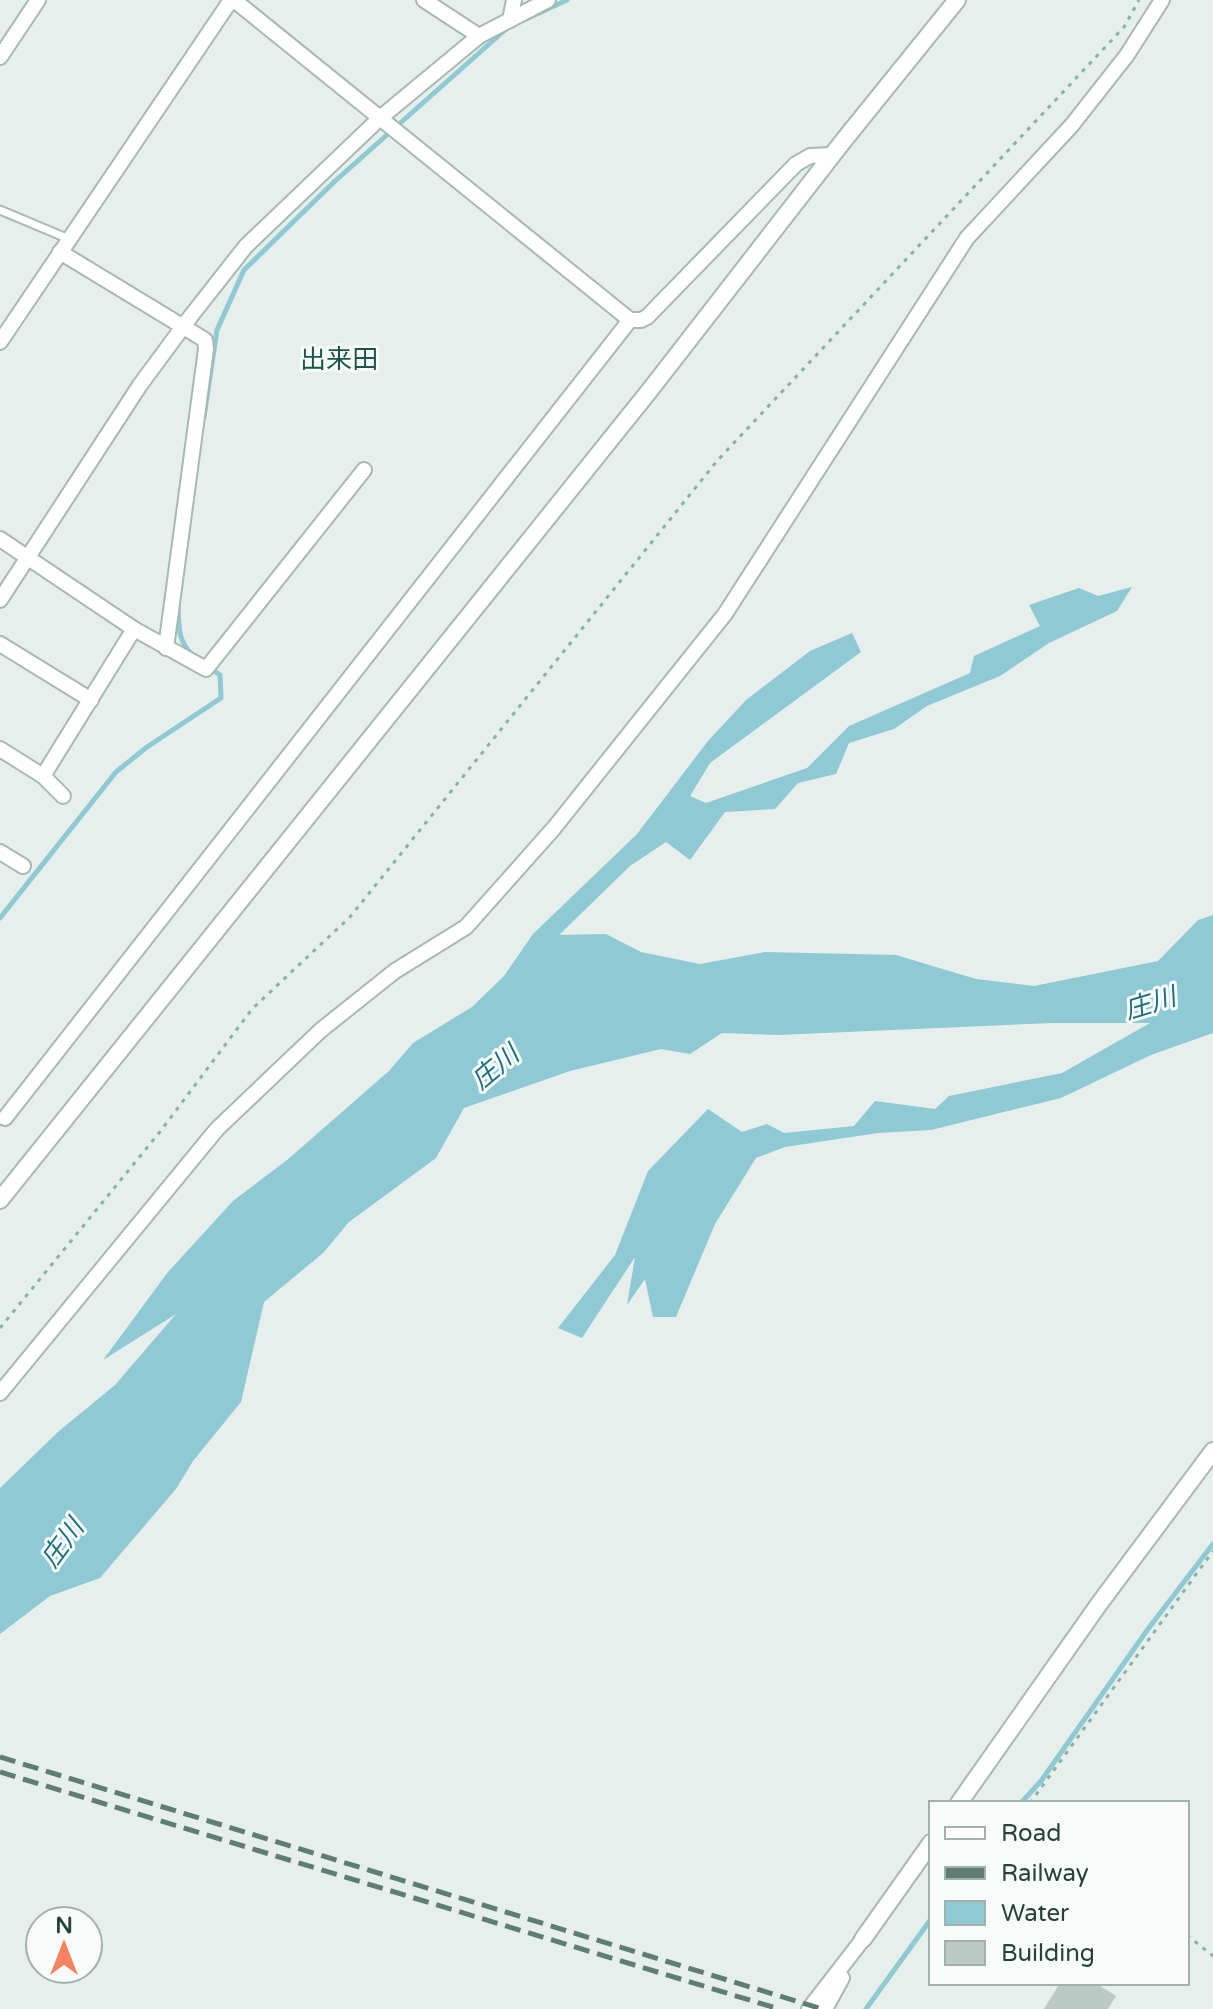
<svg xmlns="http://www.w3.org/2000/svg" width="1213" height="2009" font-family="'Varela Round','Noto Sans JP',sans-serif">
	<rect width="100%" height="100%" fill="#e6efeb"/>
	<path fill="#8ec9d4" d="M1132 587 1117 611 1049 643 1000 676 927 706 894 729 849 743 836 774 798 783 775 809 725 812 690 860 666 842 630 866 559 935 606 934 641 952 700 964 765 952 896 955 976 979 1034 986 1158 961 1198 920 1213 915V1033L1151 1055 1061 1098 931 1130 878 1133 785 1147 756 1158 715 1224 676 1317H653L645 1279 627 1305 635 1257 582 1338 558 1328 615 1255 648 1171 708 1109 742 1132 767 1124 784 1133 854 1126 875 1101 935 1109 949 1096 1062 1073 1150 1023H1053L778 1035 722 1033 690 1054 661 1049 570 1071 464 1108 436 1158 349 1222 323 1253 264 1302 241 1402 193 1461 176 1489 100 1578 50 1596 0 1634V1488L59 1431 115 1385 176 1314 103 1360 168 1272 233 1201 287 1160 389 1071 413 1043 472 1007 504 976 533 934 637 834 708 741 746 700 810 651 852 633 861 652 710 763 690 796 706 803 807 768 849 726 970 673 974 656 1040 626 1029 605 1079 588 1098 596Z"/>
	<g fill="none" stroke-linecap="round" stroke-linejoin="round">
		<g stroke="#8ec9d4" stroke-width="5">
			<path d="M526 19 567 0"/>
			<path d="M204 417 217 330 244 270 334 182 506 29"/>
			<path d="M178 605C179 624 177 642 193 655"/>
			<path d="M0 918 116 772 147 747 221 698 220 675 210 668"/>
			<path d="M1021 1803 1041 1781 1148 1629 1213 1544"/>
			<path d="M866 2009 931 1919"/>
		</g>
	</g>
	<path fill="#bbcac4" d="M1060 1983H1095L1116 1996 1108 2009H1044Z"/>
	<g fill="none" stroke-linecap="round" stroke-linejoin="round">
		<defs>
			<path id="service" d="M0 210 69 239"/>
			<g id="minor">
				<path d="M234 0 630 320H641L647 317 796 164 810 156 832 155"/>
				<path d="M424 0 479 36"/>
				<path d="M510 20 514 0"/>
				<path d="M0 57 38 0"/>
				<path d="M60 252 205 340 206 349 166 648"/>
				<path d="M0 342 231 0"/>
				<path d="M0 539 134 629 43 776"/>
				<path d="M0 600 140 385 191 316 246 246 380 118 479 36 548 0"/>
				<path d="M134 629 206 669 364 470"/>
				<path d="M0 644 91 700"/>
				<path d="M0 749 43 776 63 796"/>
				<path d="M0 852 23 866"/>
				<path d="M5 1118 630 320"/>
				<path d="M0 1393 217 1129 321 1030 395 971 466 927 554 828 725 614 967 238 1072 125 1127 55 1162 0"/>
				<path d="M809 2009 863 1939"/>
				<path d="M825 2009 842 1978"/>
			</g>
			<g id="tertiary">
				<path d="M0 1200 650 390 844 140 957 0"/>
				<path d="M959 1803 1099 1604 1213 1451"/>
				<path d="M863 1939 931 1843"/>
			</g>
		</defs>
		<use href="#service" stroke="#a8b8b2" stroke-width="11"/>
		<use href="#minor" stroke="#a8b8b2" stroke-width="18"/>
		<use href="#tertiary" stroke="#a8b8b2" stroke-width="20"/>
		<g stroke="#86b3a5" stroke-width="3" stroke-dasharray="4 6" stroke-linecap="butt">
			<path d="M0 1328 159 1133 252 1009 350 917 717 461 1124 27 1139 0"/>
			<path d="M1030 1803 1213 1551"/>
			<path d="M1187 1935 1213 1956"/>
		</g>
		<use href="#service" stroke="#fff" stroke-width="7"/>
		<use href="#minor" stroke="#fff" stroke-width="14"/>
		<use href="#tertiary" stroke="#fff" stroke-width="16"/>
		<g stroke="#5f7d75" stroke-width="5" stroke-dasharray="16 8" stroke-linecap="butt">
			<path d="M0 1757 822 2009"/>
			<path d="M0 1772 779 2009"/>
		</g>
	</g>
	<g text-anchor="middle" stroke-width="6" stroke-linejoin="round" paint-order="stroke">
		<g font-size="26" fill="#1f5548" stroke="#f7fbf9">
			<text x="339" y="368">出来田</text>
		</g>
		<g font-size="26" font-style="italic" fill="#1c6f80" stroke="#f7fbf9">
			<text transform="translate(1150 1003) rotate(-17)" y="9">庄川</text>
			<text transform="translate(495 1067) rotate(-40)" y="9">庄川</text>
			<text transform="translate(62 1543) rotate(-54)" y="9">庄川</text>
		</g>
	</g>
	<rect x="929" y="1801" width="260" height="184" fill="#f7fbf9" stroke="#a3b1ad" stroke-width="2"/>
	<rect x="945" y="1827" width="40" height="12" fill="#ffffff" stroke="#a3b1ad" stroke-width="2"/>
	<text x="1001" y="1841" font-size="24" fill="#24423a">Road</text>
	<rect x="945" y="1867" width="40" height="12" fill="#5f7d75" stroke="#a3b1ad" stroke-width="2"/>
	<text x="1001" y="1881" font-size="24" fill="#24423a">Railway</text>
	<rect x="945" y="1901" width="40" height="24" fill="#8ec9d4" stroke="#a3b1ad" stroke-width="2"/>
	<text x="1001" y="1921" font-size="24" fill="#24423a">Water</text>
	<rect x="945" y="1941" width="40" height="24" fill="#bbcac4" stroke="#a3b1ad" stroke-width="2"/>
	<text x="1001" y="1961" font-size="24" fill="#24423a">Building</text>
	<g transform="translate(64 1945)"><circle r="38" fill="#f7fbf9" stroke="#a3b1ad" stroke-width="2"/>
	<path d="M0-6L14 30L0 20L-14 30Z" fill="#f4845f"/>
	<text y="-12" font-size="22" font-weight="bold" text-anchor="middle" fill="#24423a">N</text>
	</g>
</svg>
